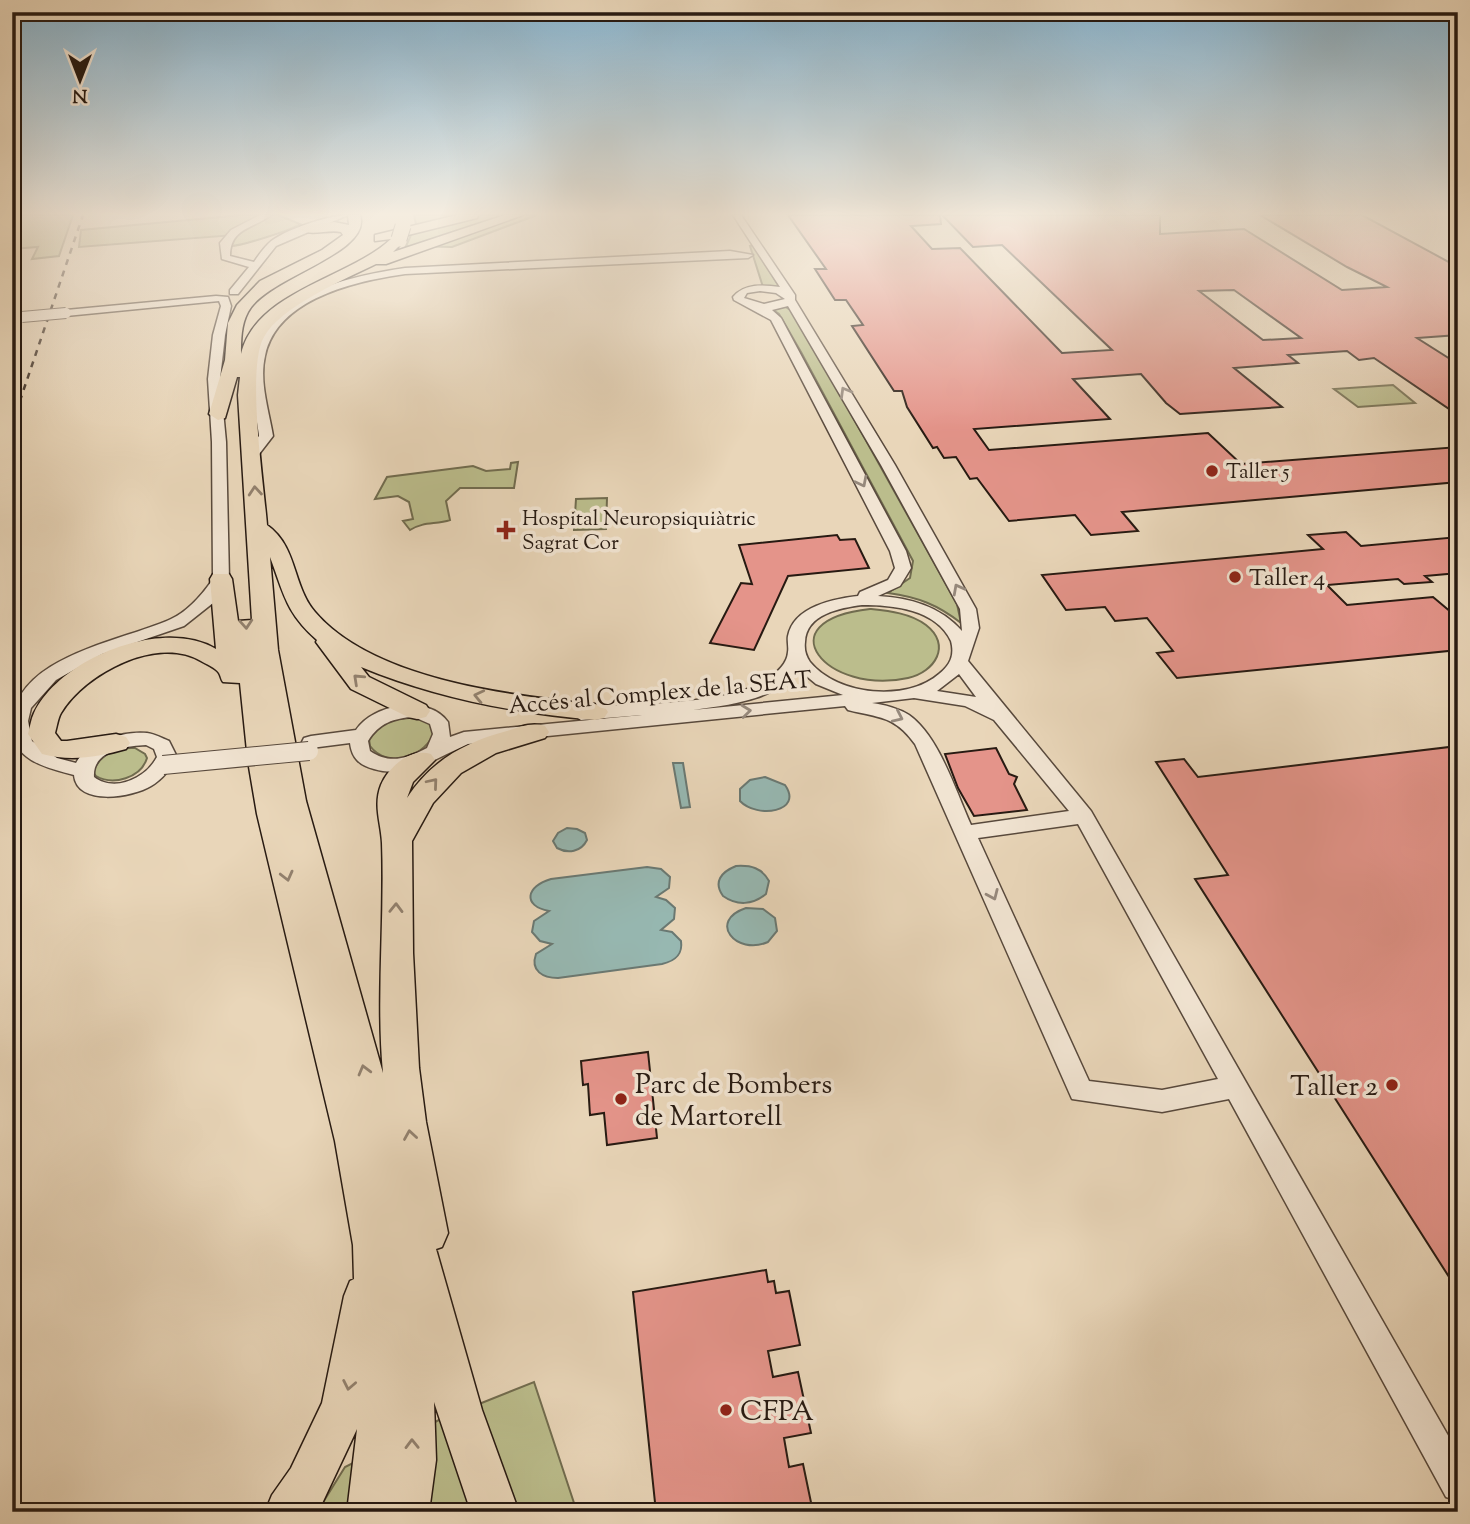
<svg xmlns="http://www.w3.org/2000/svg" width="1470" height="1524" font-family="'Sorts Mill Goudy',serif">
	<rect width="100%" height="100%" fill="#e9d6b9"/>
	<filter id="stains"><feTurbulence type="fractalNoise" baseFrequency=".00286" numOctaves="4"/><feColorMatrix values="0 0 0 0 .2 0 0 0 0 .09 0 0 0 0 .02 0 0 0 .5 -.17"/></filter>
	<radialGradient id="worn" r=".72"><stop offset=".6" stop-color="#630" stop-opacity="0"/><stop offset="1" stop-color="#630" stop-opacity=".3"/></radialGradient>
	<g fill="#bbbd8c" stroke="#716c4f" stroke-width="2">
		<path d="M12 215H73L59 256 32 259 38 247 12 249Z"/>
		<path d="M242 215H278L300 224C292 230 241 246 231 246L234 235 79 247 81 230Z"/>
		<path d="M414 215H537L452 247 406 246 416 224Z"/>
		<path d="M754 245 780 288 763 287 750 246Z"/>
		<path d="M784 306 795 313 957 604 961 623C938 605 918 597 888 593L910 578 913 561 801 352 779 314 772 309Z"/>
		<path d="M1393 385 1415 403 1358 407 1334 389Z"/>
		<path d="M518 462 514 488H460L446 501 450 520C436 525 424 521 410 530L403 521 413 519 409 502 398 496 375 499 387 477 473 466 486 471 510 469 511 463Z"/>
		<path d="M607 498 606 529 574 530 576 499Z"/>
		<path d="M870 609C889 611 910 613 926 625 952 645 935 672 908 678 827 696 763 621 870 609Z"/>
		<path d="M418 717 432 724 435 730C427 757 388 770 370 746L369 739C382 721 395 718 418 717Z"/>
		<path d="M135 748 145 754 147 758C141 778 113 786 96 776L93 772C100 754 116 747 135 748Z"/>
		<path d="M534 1382 577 1512H317L345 1467 439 1420Z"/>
	</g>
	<g fill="#97b9b3" stroke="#6a7973" stroke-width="2">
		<path d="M673 763H683L690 807 681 808Z"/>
		<path d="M765 777 785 785C804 812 757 819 740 801V789L750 780Z"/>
		<path d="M567 828 577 829 585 833 587 840C581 852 568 854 557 848L553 841 558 833Z"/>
		<path d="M736 866C751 865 762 868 769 881L766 894C753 905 737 906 723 896 713 882 721 872 736 866Z"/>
		<path d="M647 867 661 869 670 877 669 888 656 897 666 900 675 908 674 919 661 930 672 932 681 941C683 955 675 961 662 964L558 978C543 978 530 971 536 954L552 944 540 941 532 932 534 921 549 911C522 906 526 886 551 879Z"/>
		<path d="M746 908 763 909 775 918 777 931 768 942C736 956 707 921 746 908Z"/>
	</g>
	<g fill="#e4948a" stroke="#271a12" stroke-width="2" fill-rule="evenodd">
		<path d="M788 215H940L941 224 911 226 932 249 960 248 1062 353 1112 350 1002 245 973 247 942 215H1160V234L1244 229 1342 290 1387 287 1347 267 1260 215H1362L1458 267V335L1417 338 1458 364V415L1374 358 1359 360 1347 351 1288 355 1298 363 1234 368 1282 407 1180 414 1166 403 1141 374 1073 379 1110 419 974 429 989 450 1208 433 1241 464 1458 447V482L1122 512 1138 531 1091 535 1075 515 1009 521 977 478 970 479 956 457 944 458 937 447 933 448 907 407 902 391H894L852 326 863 325 846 300H835L815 269H826ZM1234 290 1301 338 1263 340 1199 291Z"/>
		<path d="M1346 532 1361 546 1458 537V573L1425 576 1432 582 1404 584 1398 579 1327 585 1347 605 1433 597 1458 618V650L1177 678 1157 653 1173 651 1147 618 1115 621 1105 607 1066 610 1042 575 1323 549 1308 535Z"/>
		<path d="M837 535 840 540 855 539 869 568 788 576 754 650 710 643 741 583 752 584 739 545Z"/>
		<path d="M1458 746V1291L1195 879 1228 875 1156 762 1184 759 1198 777Z"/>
		<path d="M996 748 1009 774 1017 777 1014 784 1027 810 974 816 958 788 945 754Z"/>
		<path d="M648 1052 657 1138 607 1145 604 1113 590 1115 588 1084 583 1085 581 1061Z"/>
		<path d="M766 1270 768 1282 774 1281 776 1293 789 1291 800 1345 768 1351 773 1377 798 1372 811 1433 784 1438 789 1467 803 1464 813 1512H751V1509L739 1512H656L633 1292Z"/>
	</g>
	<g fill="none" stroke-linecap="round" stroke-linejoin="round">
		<defs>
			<g id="minor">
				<path d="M260 215H271C253 229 230 228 230 256L254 262C258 256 263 249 268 244 282 230 330 215 348 215L276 246 238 294H230V290L249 267 222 259 220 243 231 230Z"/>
				<path d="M733 215H741L795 295V300L895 465 976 609 979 628 968 661 1091 811 1458 1453V1501L1446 1497 1229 1099 1162 1112 1072 1099 915 744C894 715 879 718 848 710L845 706 468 744C438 757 408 779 374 769 359 765 352 758 350 743L311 748 304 746 302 742 304 738 311 736 356 730C373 704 428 694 448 722L450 737 464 732 642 715 581 720 572 714 581 708C632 703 717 706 761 683 773 676 787 666 788 652 789 647 787 641 788 636 794 606 834 599 858 596L860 592 888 580 895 568 890 551 771 320 734 300 733 297C745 283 763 285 780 287ZM760 291 776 293 785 299 764 304 744 298 747 293ZM788 306 881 465 960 609 962 631C940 606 910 598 878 596L900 586 911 568 906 551 781 318 772 310ZM862 605C893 605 936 609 951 641 955 656 950 665 939 674 907 702 838 696 810 662 806 656 804 650 805 642 806 614 840 608 862 605ZM798 669 816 684 843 695 693 710C728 705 776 701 798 669ZM959 674 976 697 937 691ZM914 698 965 706 994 720 1069 811 971 825C956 792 939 736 909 715 898 708 885 705 872 703ZM414 717 430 724 433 734 427 748C407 758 390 765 370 751L368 741C379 723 394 718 414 717ZM1078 824 1218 1079 1162 1090 1089 1081 978 838Z"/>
				<path d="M730 251 753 255 748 258 405 274C356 281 277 298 265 356 259 382 269 411 273 436L256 458H246L244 455 259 436C256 410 247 380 253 355 270 293 351 276 405 268Z"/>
				<path d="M216 296 228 297 231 306 225 335 220 379 226 442 229 579 213 603 184 626 102 654 56 680 31 708 28 721 32 741 57 758 76 763C88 741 123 731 147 733 155 734 162 738 169 741L177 757C170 769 163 779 151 786 133 797 77 807 74 775 47 768 12 760 12 727 12 656 121 642 171 619 188 611 202 595 213 579L212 442 208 379 213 335 221 306 219 301 66 316 61 313 66 310ZM146 745 154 749 157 757C146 778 115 793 94 777 92 751 125 746 146 745Z"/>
			</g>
			<path id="highway" d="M348 215H360C373 254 267 276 248 312 241 325 241 340 241 354 256 291 348 279 391 239L375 241V235L457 215H478L477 218 404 236 406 239 393 252 505 215H523L386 264H376C345 279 280 307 264 337 246 367 264 486 267 525 298 547 292 585 315 612 373 680 511 696 595 704L604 706 608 712 604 718 595 720C514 713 436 698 361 667L369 677 426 705 430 711 426 717 417 719 408 717 351 689 316 642 317 640C286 613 284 594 270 557L278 650 306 801 383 1073C376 997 385 920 382 843 381 823 373 805 381 785 389 766 411 748 431 754L435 760 413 782 407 798C431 761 465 742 507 731 520 727 531 722 545 726L549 732 545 738 496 753 461 773 433 803 412 841 413 953 419 1068 426 1122 448 1233 442 1247 436 1249 482 1410 519 1512H471L434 1402 436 1460 429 1512H347L357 1429 318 1512H265L272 1495 291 1468 322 1403 344 1296 350 1281 354 1279 353 1245 335 1141 257 814 248 761 240 683 223 682C221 680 221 676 219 673 216 668 206 664 201 661 158 635 85 673 61 713 58 718 57 726 55 733L61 741H67L116 734 126 737 130 743 126 749C98 757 71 762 42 754L28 734C30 727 31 719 34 713 60 658 163 617 216 649L210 579 213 574H229L232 579 238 621 252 620 238 395 240 377H237L225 418 218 420 209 414 225 360 228 323 237 305 260 281 322 250 343 235 341 232C328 229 310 237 299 229L301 226 334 222 349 225Z"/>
		</defs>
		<use href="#minor" stroke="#58493c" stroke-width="3"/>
		<use href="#highway" stroke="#271a12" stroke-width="3"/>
		<use href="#minor" fill="#f1e4d2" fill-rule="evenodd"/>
		<use href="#highway" fill="#e9d6b9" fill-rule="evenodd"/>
		<path stroke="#271a12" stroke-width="2.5" stroke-dasharray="6 6" stroke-linecap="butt" d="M12 424 83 215"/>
		<defs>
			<path id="minor-bridge-far1" d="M22 317 66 313"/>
			<path id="minor-bridge" d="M163 765 309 751"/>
			<path id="highway-bridge" d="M399 239 403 226"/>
		</defs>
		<use href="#minor-bridge-far1" stroke="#58493c" stroke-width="12" stroke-linecap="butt"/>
		<use href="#minor-bridge" stroke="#58493c" stroke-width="20" stroke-linecap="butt"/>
		<use href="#highway-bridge" stroke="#271a12" stroke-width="17" stroke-linecap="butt"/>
		<use href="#minor-bridge-far1" stroke="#f1e4d2" stroke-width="10"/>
		<use href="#minor-bridge" stroke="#f1e4d2" stroke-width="18"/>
		<use href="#highway-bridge" stroke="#e9d6b9" stroke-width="15"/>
	</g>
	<defs><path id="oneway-chevron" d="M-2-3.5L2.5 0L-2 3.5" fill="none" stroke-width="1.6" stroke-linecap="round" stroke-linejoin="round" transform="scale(1.75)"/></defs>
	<g stroke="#96897c">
		<use href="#oneway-chevron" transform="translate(845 392) rotate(-120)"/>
		<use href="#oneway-chevron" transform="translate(862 482) rotate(63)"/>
		<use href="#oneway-chevron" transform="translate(958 589) rotate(-118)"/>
		<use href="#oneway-chevron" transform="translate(746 711) rotate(-6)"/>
		<use href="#oneway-chevron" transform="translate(898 717) rotate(25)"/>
		<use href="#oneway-chevron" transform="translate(993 895) rotate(66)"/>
	</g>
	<g stroke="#92816e">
		<use href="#oneway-chevron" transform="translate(255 491) rotate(-95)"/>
		<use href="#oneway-chevron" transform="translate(246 624) rotate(86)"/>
		<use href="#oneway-chevron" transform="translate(358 679) rotate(-137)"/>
		<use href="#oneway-chevron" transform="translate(479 696) rotate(-167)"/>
		<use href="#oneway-chevron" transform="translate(433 783) rotate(-50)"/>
		<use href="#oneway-chevron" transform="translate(287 876) rotate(76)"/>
		<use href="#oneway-chevron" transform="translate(396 908) rotate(-89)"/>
		<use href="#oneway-chevron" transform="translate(364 1070) rotate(-105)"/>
		<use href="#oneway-chevron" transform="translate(410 1135) rotate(-99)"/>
		<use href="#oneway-chevron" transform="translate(349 1385) rotate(101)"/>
		<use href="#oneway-chevron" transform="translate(412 1444) rotate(-91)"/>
	</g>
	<linearGradient id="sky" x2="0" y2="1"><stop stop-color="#87b6d3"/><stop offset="0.5" stop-color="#f5ede0"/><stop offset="1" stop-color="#f5ede0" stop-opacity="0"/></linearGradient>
	<rect width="1470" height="428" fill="url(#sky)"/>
	<g fill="#8f2418" stroke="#f1e4d2" stroke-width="2.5">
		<circle cx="1212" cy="471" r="7"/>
		<path d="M502.5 519.5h7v7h7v7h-7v7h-7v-7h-7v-7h7z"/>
		<circle cx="1235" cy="577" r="7"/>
		<circle cx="1392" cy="1085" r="7"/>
		<circle cx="621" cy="1099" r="7"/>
		<circle cx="726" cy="1410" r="7"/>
	</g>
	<g text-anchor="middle" stroke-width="7" stroke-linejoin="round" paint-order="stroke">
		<g font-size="21" fill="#271a12" stroke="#f1e4d2" text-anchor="start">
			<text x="1226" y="478">Taller 5</text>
			<text x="522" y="525">Hospital Neuropsiquiàtric<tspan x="522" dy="24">Sagrat Cor</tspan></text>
		</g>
		<g font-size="24" fill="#271a12" stroke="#f1e4d2" text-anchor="start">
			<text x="1249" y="585">Taller 4</text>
		</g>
		<g font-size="24" fill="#271a12" stroke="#f1e4d2">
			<text transform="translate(660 692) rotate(-5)" y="8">Accés al Complex de la SEAT</text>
		</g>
		<g font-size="28" fill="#271a12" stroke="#f1e4d2" text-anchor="start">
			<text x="635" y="1093">Parc de Bombers<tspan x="635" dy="32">de Martorell</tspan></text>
			<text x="1378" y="1095" text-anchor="end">Taller 2</text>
			<text x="740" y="1420">CFPA</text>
		</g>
	</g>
	<rect width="1470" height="1524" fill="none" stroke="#e9d6b9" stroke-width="42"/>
	<rect x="14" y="14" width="1442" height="1496" fill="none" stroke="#271a12" stroke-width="3.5"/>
	<rect x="21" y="21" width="1428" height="1482" fill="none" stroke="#271a12" stroke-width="2"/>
	<g transform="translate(80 80) rotate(180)" stroke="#f1e4d2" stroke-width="5" paint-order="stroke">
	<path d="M0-5L12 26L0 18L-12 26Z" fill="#271a12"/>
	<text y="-10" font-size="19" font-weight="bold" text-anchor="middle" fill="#271a12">N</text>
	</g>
	<rect width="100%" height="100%" filter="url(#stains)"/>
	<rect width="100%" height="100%" fill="url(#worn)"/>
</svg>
